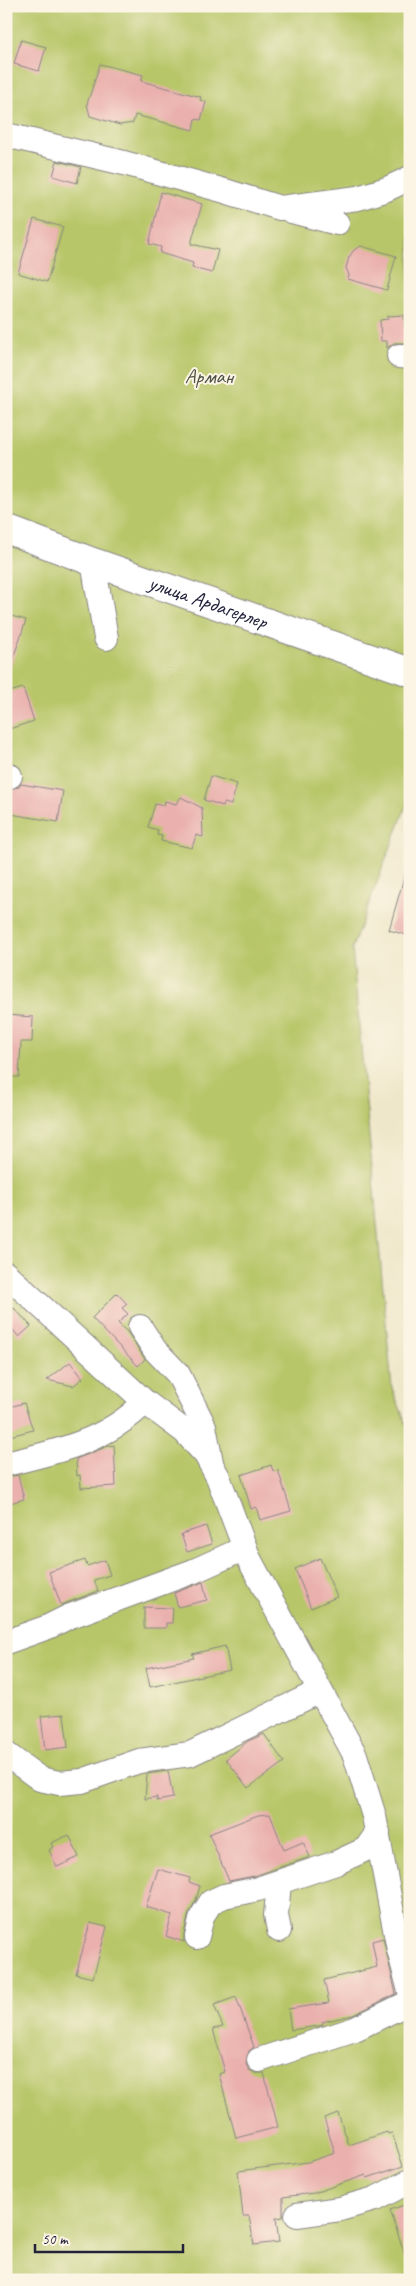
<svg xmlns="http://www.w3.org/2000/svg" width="416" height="2286" font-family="Caveat,sans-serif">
	<rect width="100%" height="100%" fill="#fcf5e5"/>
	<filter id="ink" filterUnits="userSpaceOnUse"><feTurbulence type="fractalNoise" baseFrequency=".02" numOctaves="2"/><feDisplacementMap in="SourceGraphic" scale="10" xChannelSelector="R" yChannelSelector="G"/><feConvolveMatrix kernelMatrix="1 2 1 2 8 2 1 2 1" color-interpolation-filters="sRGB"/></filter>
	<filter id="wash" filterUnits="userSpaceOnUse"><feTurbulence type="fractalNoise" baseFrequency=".0096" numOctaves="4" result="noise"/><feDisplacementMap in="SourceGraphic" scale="20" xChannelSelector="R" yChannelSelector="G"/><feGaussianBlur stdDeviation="1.12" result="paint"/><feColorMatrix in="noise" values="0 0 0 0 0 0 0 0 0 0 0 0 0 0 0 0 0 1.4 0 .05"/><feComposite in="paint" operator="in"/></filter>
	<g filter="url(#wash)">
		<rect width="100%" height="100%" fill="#efe7c9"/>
		<path fill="#b7c668" stroke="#6c7452" d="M6 6H410V796L352 948 392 1388 410 1433V2280H6Z"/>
		<g id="blocks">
			<g fill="#eab0ad">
				<path d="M21 40 46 47 39 71 14 64Z"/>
				<path d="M100 64 143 75 141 81 201 97 200 100 206 102 201 120 195 119 193 130 135 115 133 123 120 125 90 116 87 104Z"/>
				<path d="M57 161 81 167 77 183 53 176Z"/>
				<path d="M161 192 202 204 191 244 218 250 212 273 192 268 193 263 160 253 161 247 149 244Z"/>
				<path d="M34 219 63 227 47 282 18 273Z"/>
				<path d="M361 246 396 256 387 290 348 279 349 275 346 268 349 257 354 250Z"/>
				<path d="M404 315 406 343H394L387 348V341H381L380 320 388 319V316Z"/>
				<path d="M11 616 26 620 9 671 6 670V633Z"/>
				<path d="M23 688 34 721 6 730V693Z"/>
				<path d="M211 776 237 784 231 805 224 803 223 806 204 800Z"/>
				<path d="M21 784 63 791 58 822 11 814V811L6 810V789L19 787Z"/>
				<path d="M181 797 202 808 203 837 196 835 192 848 161 841 162 836 157 835 158 830 148 827 155 804 164 806 165 801 176 804Z"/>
				<path d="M405 874 410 875V936L389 930Z"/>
				<path d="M6 1015 33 1017 32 1042H21L19 1077H6Z"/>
				<path d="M117 1293 127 1304 122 1308 128 1314 118 1323 128 1333 145 1359 138 1366 92 1318Z"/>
				<path d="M14 1308 31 1326 19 1337 6 1322V1315Z"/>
				<path d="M70 1362 83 1378 73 1386 47 1380Z"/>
				<path d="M24 1403 33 1430 6 1437V1408Z"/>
				<path d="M114 1445 116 1486 81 1488 80 1475 77 1476 76 1459 108 1446Z"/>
				<path d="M271 1465 273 1471 278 1470 291 1511 260 1520 256 1507 251 1509 241 1475Z"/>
				<path d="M18 1475 24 1499 6 1504V1477Z"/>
				<path d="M206 1526 212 1544 187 1552 181 1534Z"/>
				<path d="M320 1558 337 1597 311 1608 295 1569Z"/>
				<path d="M85 1560 87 1566 105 1560 110 1575 94 1580 98 1591 61 1605 49 1572Z"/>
				<path d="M203 1582 207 1600 178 1607 174 1593Z"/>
				<path d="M144 1607 173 1608 172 1623H166V1628H144Z"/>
				<path d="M225 1646 230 1670 150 1687 146 1668 194 1658 192 1654Z"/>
				<path d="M64 1714 68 1747 45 1750 41 1716Z"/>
				<path d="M264 1734 284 1762 248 1788 226 1759 248 1741Z"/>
				<path d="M168 1771 173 1798 157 1801V1797L145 1799 147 1774Z"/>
				<path d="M270 1814 284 1850 303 1842 310 1857 254 1876 229 1881 209 1834 258 1815Z"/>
				<path d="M69 1835 79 1857 57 1867 49 1850 53 1847 51 1843Z"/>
				<path d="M158 1869 190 1878 189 1882 200 1886 196 1900 189 1913 184 1934V1942L166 1936 172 1915 146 1907Z"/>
				<path d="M90 1923 107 1927 93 1978 76 1974Z"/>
				<path d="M383 1938 396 1994 353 2015 322 2022 323 2025 319 2026 291 2030 288 2009 329 2003 324 1980 377 1967 372 1941Z"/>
				<path d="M236 1997 254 2047 249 2051 246 2064 249 2070 256 2073H264L278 2127 236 2138 219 2074 225 2072 213 2029 223 2027 214 2005Z"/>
				<path d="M338 2113 349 2145 387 2132 388 2134 392 2133 403 2166 367 2178 366 2175 314 2193 283 2197V2217L276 2218 279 2242 254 2245 249 2216H243L238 2171 308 2162 335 2153 324 2118Z"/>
				<path d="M410 2203V2260L407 2261 390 2210Z"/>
			</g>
		</g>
	</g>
	<g filter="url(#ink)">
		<use href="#blocks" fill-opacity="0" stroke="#888482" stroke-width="1"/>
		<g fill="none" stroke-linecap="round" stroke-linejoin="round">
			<defs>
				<g id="minor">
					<path d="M6 135 124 163 225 191 280 208 358 198 387 189 410 178"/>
					<path d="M291 211 337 223"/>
					<path d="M399 356 410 357"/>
					<path d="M93 562 106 638"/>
					<path d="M6 774 10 776"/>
					<path d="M6 1274 145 1402 184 1431 206 1455 218 1477 249 1559 355 1755 374 1816 399 1950 410 1991"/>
					<path d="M140 1327 155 1350 178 1374 204 1426 211 1462"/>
					<path d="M6 1464C57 1452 107 1441 145 1402"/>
					<path d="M6 1642 48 1627 68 1617 194 1571 245 1548"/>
					<path d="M6 1754 40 1779 59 1783 82 1781 139 1761 190 1754 320 1691"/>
					<path d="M279 1930 276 1915 279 1883"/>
					<path d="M197 1937 202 1916 211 1902 224 1896 258 1889 336 1863 366 1849 378 1832"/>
					<path d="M259 2060 355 2029 410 2002"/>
					<path d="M297 2215 340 2209 375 2199 410 2181"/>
				</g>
				<g id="major">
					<path id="s1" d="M6 529 93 562 410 672"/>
				</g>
			</defs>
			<use href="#minor" stroke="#888482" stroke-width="26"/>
			<use href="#major" stroke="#888482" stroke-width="30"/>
			<use href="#minor" stroke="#fff" stroke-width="24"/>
			<use href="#major" stroke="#fff" stroke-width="28"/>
		</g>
	</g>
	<g text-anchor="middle" stroke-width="4" stroke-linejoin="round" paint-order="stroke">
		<g font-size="21" fill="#4f5348" stroke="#fcf5e5">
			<text x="209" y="383">Арман</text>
		</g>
		<g font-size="21" fill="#22223b" stroke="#fcf5e5">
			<text dy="7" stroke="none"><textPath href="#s1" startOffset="215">улица Ардагерлер</textPath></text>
		</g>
	</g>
	<rect width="416" height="2286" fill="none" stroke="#fcf5e5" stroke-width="25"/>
	<path d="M35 2244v8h148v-8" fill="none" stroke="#22223b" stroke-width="2.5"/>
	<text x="42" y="2244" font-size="15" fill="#22223b" stroke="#fcf5e5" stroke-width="4" paint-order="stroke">50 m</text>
</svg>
